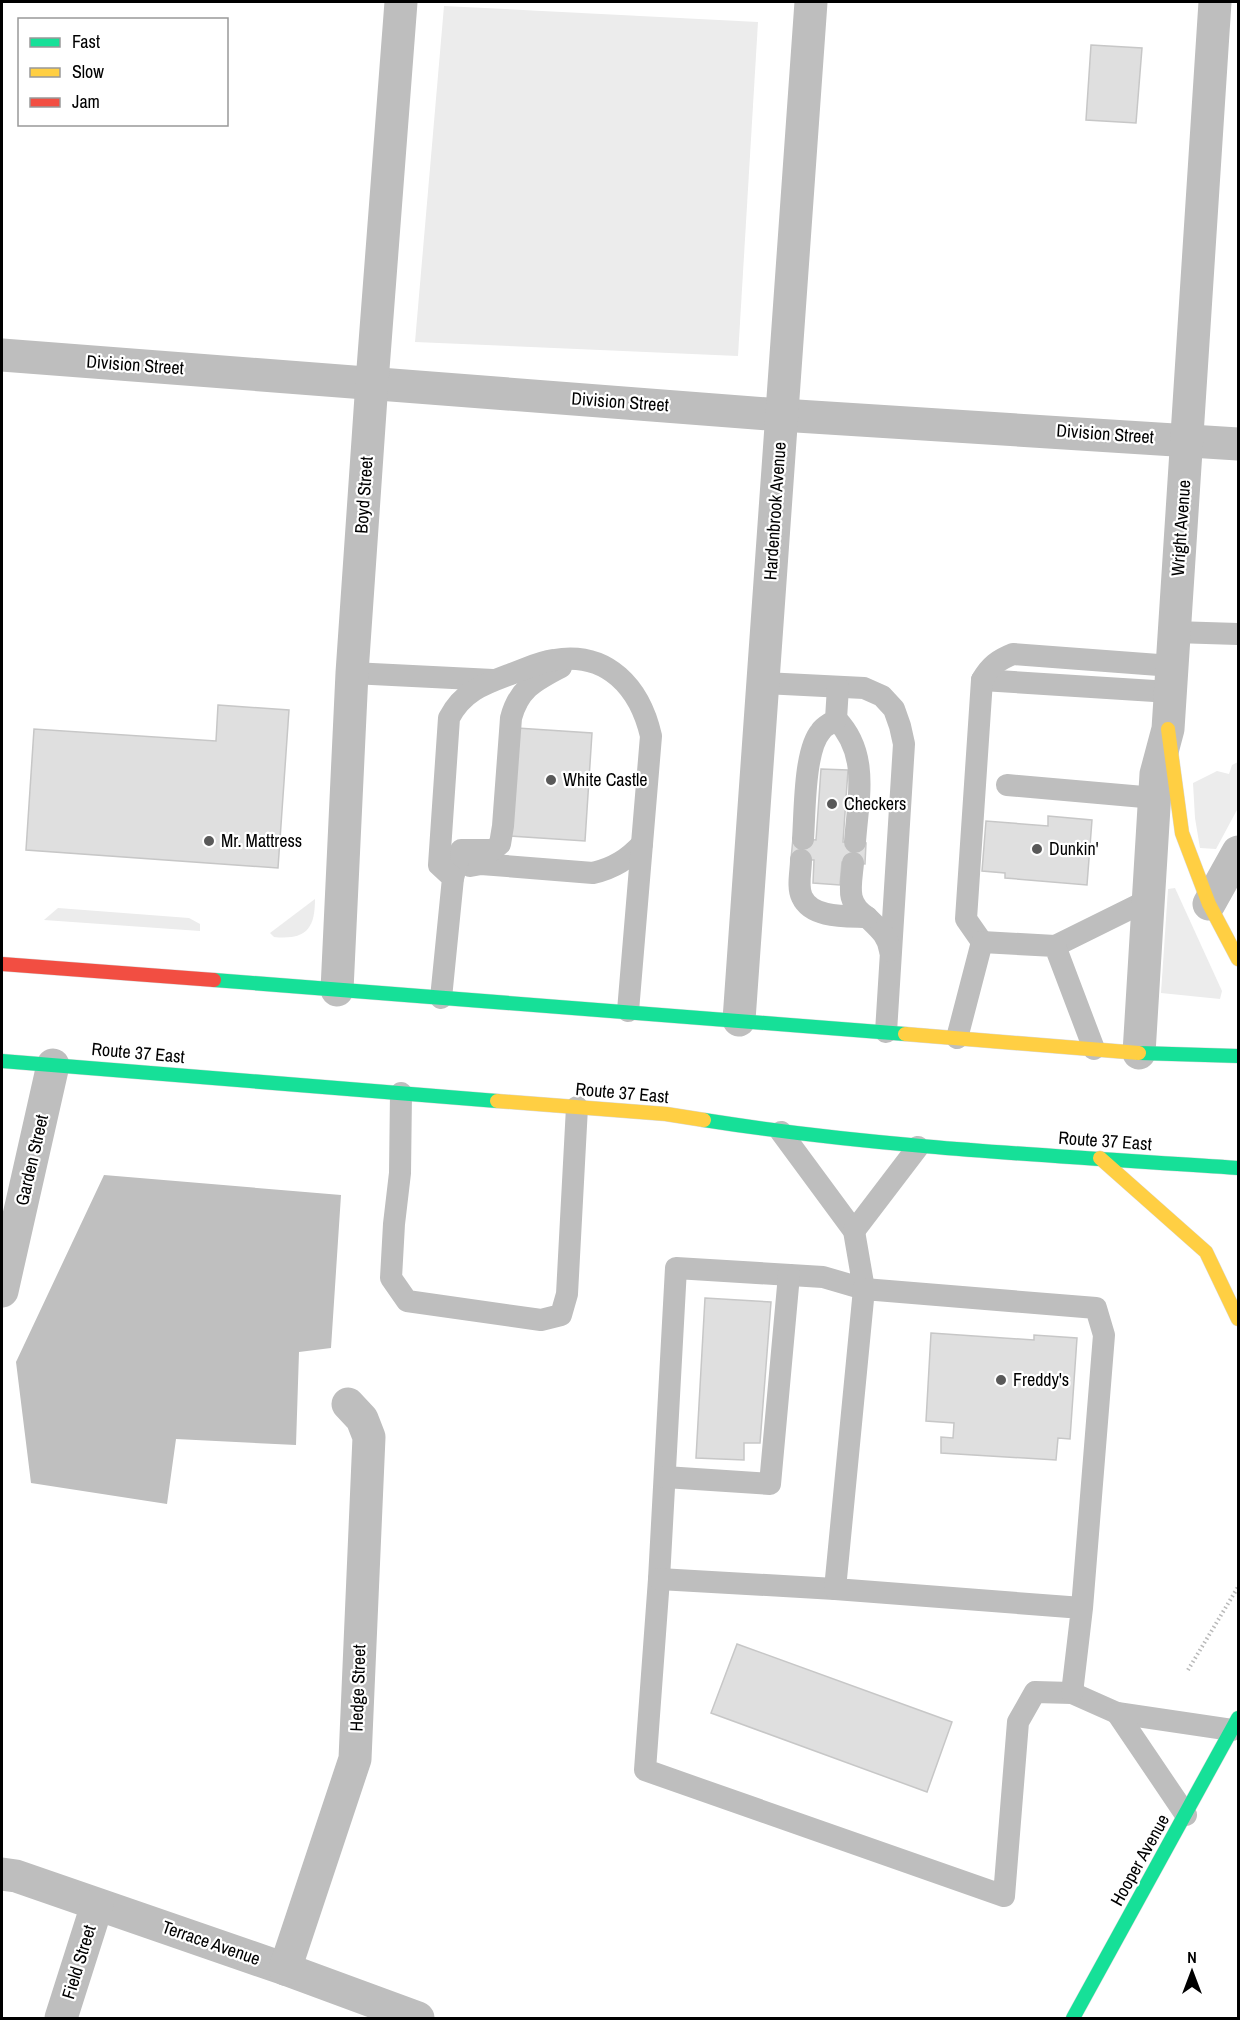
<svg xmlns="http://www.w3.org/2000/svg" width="1240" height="2020" font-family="'Archivo Narrow',sans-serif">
	<rect width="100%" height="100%" fill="#fff"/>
	<g fill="#ececec">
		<path d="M444 6 758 22 738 356 415 342Z"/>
		<path d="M1238 762V808L1216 849 1200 848 1195 818 1193 783 1217 771 1229 774 1232 765Z"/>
		<path d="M1175 888 1222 991 1220 999 1161 993 1168 889Z"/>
		<path d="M315 899C315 930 305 940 274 937L270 933Z"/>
		<path d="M58 908 189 918 200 924V931L44 920Z"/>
	</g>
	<path fill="#bfbfbf" d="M104 1175 341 1195 331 1348 299 1352 296 1445 176 1439 167 1504 31 1483 16 1362Z"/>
	<g fill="#dfdfdf" stroke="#c7c7c7" stroke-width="1.5">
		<path d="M1091 45 1142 48 1136 123 1086 120Z"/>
		<path d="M218 705 289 710 278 868 26 850 34 729 216 741Z"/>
		<path d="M517 728 592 733 585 841 510 836Z"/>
		<path d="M821 769 848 770 843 842 866 843 865 864 842 862 840 885 813 883 814 860 791 859 793 838 816 840Z"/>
		<path d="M1048 816 1092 820 1087 885 1005 878V873L982 871 986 821 1048 826Z"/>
		<path d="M705 1298 771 1302 760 1443H744V1460L696 1458Z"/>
		<path d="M931 1333 1034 1340V1335L1077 1338 1070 1439 1058 1438 1056 1460 941 1453V1437L953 1438 954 1423 926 1421Z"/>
		<path d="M737 1644 952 1722 927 1792 711 1713Z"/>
	</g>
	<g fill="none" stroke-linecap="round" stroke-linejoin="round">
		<defs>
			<g id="fast">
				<path d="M214 980 905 1034"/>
				<path d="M1139 1053 1238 1056"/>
				<path d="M2 1061 497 1101"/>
				<path d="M704 1120C881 1148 1059 1156 1238 1168"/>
				<path d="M1073 2018 1238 1718"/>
			</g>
			<g id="slow">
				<path d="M1168 729 1182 833 1209 904 1238 959"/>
				<path d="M905 1034 1139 1053"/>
				<path d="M497 1101 666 1114 704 1120"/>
				<path d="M1100 1158 1206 1252 1238 1319"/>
			</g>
			<path id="jam" d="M2 964 214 980"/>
		</defs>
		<use href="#fast" stroke="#dbdbdb" stroke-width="15"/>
		<use href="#slow" stroke="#dbdbdb" stroke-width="15"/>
		<use href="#jam" stroke="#dbdbdb" stroke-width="15"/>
		<path stroke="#b9b9b9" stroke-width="4" stroke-dasharray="1.5 3" stroke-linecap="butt" d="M1188 1670 1238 1587"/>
		<g stroke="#bebebe" stroke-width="22">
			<path d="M1174 632 1238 634"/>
			<path d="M352 673 493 680"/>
			<path d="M982 680 1170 692"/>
			<path d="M764 683 864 688 882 696 894 709 900 726 904 744 886 1032"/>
			<path d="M836 719C870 754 858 798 855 842"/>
			<path d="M1007 785 1155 798"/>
			<path d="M803 839C805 812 804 750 821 731 824 726 832 723 836 719L838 687"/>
			<path d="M801 860C801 871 797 887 802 897 812 919 848 916 867 917 878 928 888 935 890 951"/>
			<path d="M853 863C851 886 845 903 867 917"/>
			<path d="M470 866 481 864 593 873C614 868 628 859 642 844"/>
			<path d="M453 878 461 850H493L500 844 503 826 511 718C519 688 535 681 561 667"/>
			<path d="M982 942 966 919 982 680C990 666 998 660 1013 654L1172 666"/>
			<path d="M1055 946 1148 900"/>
			<path d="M441 998 453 878 439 865 449 718C463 691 484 684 511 674 525 669 539 662 554 660 608 651 640 688 651 736L628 1011"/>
			<path d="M957 1038 982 942 1055 946 1094 1049"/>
			<path d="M401 1093 400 1173 394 1224 391 1278 407 1301 541 1320 561 1315 567 1294 577 1107"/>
			<path d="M781 1132 854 1231 864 1289 823 1277 676 1268 659 1579 645 1770 1004 1896 1018 1722 1035 1692 1072 1693 1117 1713 1232 1730"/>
			<path d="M854 1231 918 1147"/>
			<path d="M665 1477 770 1484 789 1275"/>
			<path d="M659 1579 835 1589"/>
			<path d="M1072 1693 1082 1608 1104 1335 1096 1308 864 1289 835 1589 1082 1608"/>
			<path d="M1117 1713 1186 1815"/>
		</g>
		<g stroke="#bebebe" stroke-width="33">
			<path d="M2 355 781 415 1238 444"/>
			<path d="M1209 904 1238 852"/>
			<path d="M337 990 352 673 372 382 401 2"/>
			<path d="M739 1020 811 2"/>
			<path d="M1139 1053 1156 774 1168 729 1215 2"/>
			<path d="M2 1291 53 1065"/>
			<path d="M2 1874 16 1876 285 1969 418 2018"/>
			<path d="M285 1969 355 1759 369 1437 362 1419 348 1404"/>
			<path d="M61 2018 97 1905"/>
		</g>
		<use href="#fast" stroke="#16e098" stroke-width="14"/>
		<use href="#slow" stroke="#ffcf43" stroke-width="14"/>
		<use href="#jam" stroke="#f24e42" stroke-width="14"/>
	</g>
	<g fill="#595959" stroke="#fff" stroke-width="2">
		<circle cx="551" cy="780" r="6"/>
		<circle cx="832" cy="804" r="6"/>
		<circle cx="209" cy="841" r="6"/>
		<circle cx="1037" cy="849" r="6"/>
		<circle cx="1001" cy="1380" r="6"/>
	</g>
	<g text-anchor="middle" stroke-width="4.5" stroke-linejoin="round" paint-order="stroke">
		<g font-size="18" fill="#000" stroke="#fff">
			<text transform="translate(135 365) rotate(4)" y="6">Division Street</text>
			<text transform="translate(620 402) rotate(4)" y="6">Division Street</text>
			<text transform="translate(1105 434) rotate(4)" y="6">Division Street</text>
			<text transform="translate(364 495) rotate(-86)" y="6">Boyd Street</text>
			<text transform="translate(775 511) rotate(-86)" y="6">Hardenbrook Avenue</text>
			<text transform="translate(1181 528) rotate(-86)" y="6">Wright Avenue</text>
			<text transform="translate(138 1053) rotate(5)" y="6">Route 37 East</text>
			<text transform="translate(622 1093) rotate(5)" y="6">Route 37 East</text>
			<text transform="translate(1105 1141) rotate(4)" y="6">Route 37 East</text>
			<text transform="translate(32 1160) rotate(-77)" y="6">Garden Street</text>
			<text transform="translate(358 1688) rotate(-88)" y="6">Hedge Street</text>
			<text transform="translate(1140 1860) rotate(-61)" y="6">Hooper Avenue</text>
			<text transform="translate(211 1943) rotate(19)" y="6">Terrace Avenue</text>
			<text transform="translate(79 1962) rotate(-73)" y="6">Field Street</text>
		</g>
		<g font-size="18" fill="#000" stroke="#fff" text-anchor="start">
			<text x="563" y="786">White Castle</text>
			<text x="844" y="810">Checkers</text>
			<text x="221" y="847">Mr. Mattress</text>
			<text x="1049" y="855">Dunkin'</text>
			<text x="1013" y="1386">Freddy's</text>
		</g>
	</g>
	<rect width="1240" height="2020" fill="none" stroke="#000000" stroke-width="6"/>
	<rect x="18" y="18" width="210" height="108" fill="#ffffff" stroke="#999999" stroke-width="1.5"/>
	<rect x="30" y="38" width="30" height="9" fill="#16e098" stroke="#999999" stroke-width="1.5"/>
	<text x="72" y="48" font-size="18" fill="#000000">Fast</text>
	<rect x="30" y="68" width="30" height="9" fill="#ffcf43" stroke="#999999" stroke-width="1.5"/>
	<text x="72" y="78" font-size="18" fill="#000000">Slow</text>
	<rect x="30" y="98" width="30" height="9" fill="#f24e42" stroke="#999999" stroke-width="1.5"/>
	<text x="72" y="108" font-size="18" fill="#000000">Jam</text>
	<g transform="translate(1192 1972)" stroke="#ffffff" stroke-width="4.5" paint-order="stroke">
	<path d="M0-4.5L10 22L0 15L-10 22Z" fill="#000000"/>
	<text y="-9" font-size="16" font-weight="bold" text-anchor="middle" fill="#000000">N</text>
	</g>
</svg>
